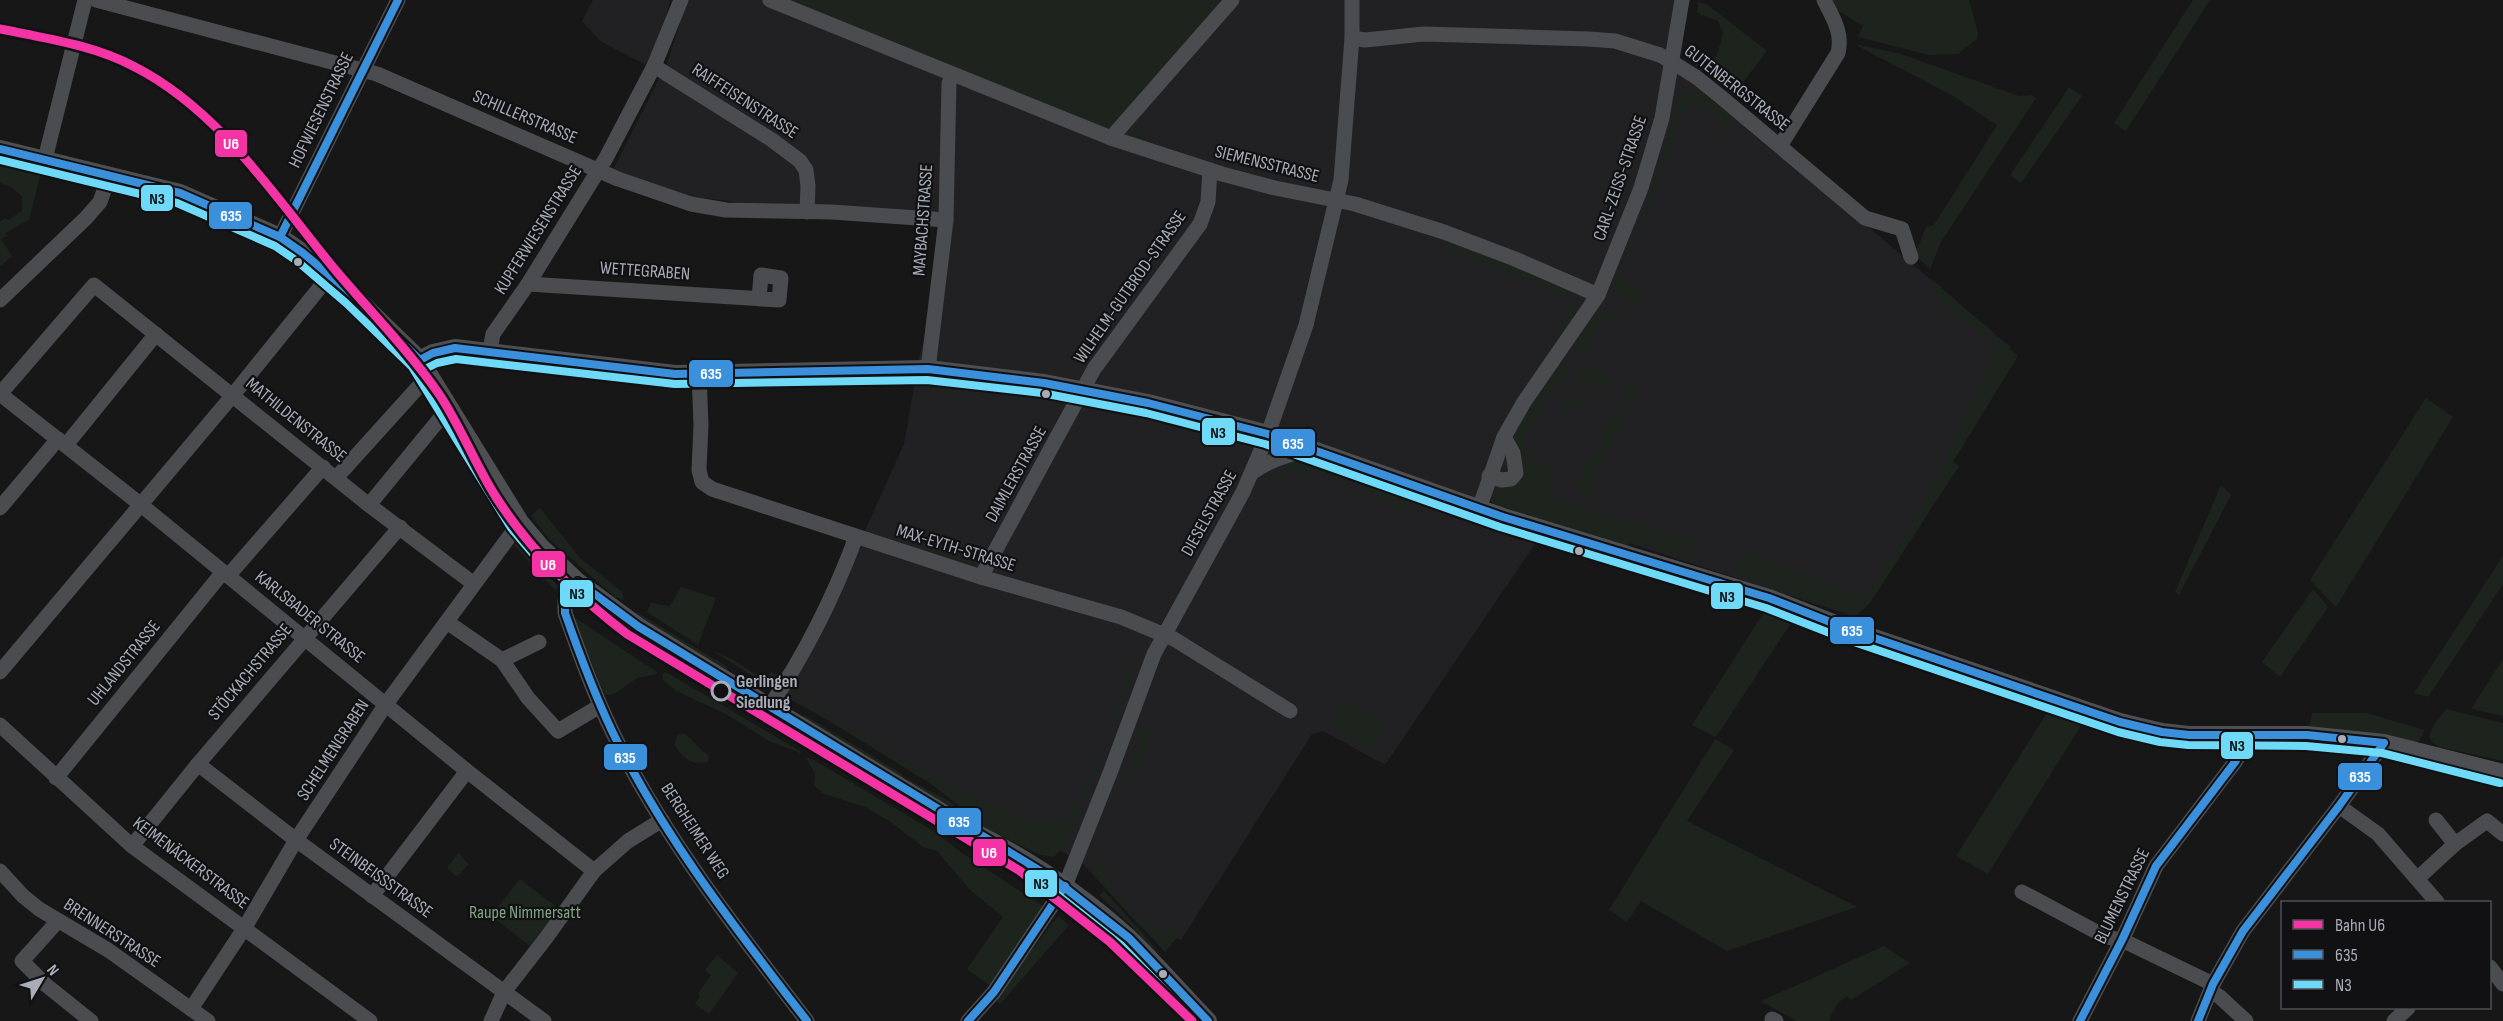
<svg xmlns="http://www.w3.org/2000/svg" width="2503" height="1021" font-family="'Sofia Sans Condensed',sans-serif">
<style>
.built{fill:#212123}
.green{fill:#1d241e}
.lines{fill:none;stroke-linecap:round;stroke-linejoin:round}
.minor{stroke:#4b4c50;stroke-width:15}
.major{stroke:#4d4f52;stroke-width:18}
.bus-1-casing{stroke:#111113;stroke-width:12}
.bus-2-casing{stroke:#111113;stroke-width:12}
.bus-1{stroke:#3a90db;stroke-width:8}
.bus-2{stroke:#6fdaf8;stroke-width:8}
.rail-1-casing{stroke:#111113;stroke-width:14}
.rail-1{stroke:#f433a5;stroke-width:9}
.bus-dot{fill:#a8adb8;stroke:#111113;stroke-width:2}
.stop-dot{fill:#111113;stroke:#a8adb8;stroke-width:3}
.labels{text-anchor:middle;dominant-baseline:central;stroke-width:4.5;stroke-linejoin:round;paint-order:stroke}
.street-label{font-size:18px;fill:#a8adb8;stroke:#111113}
.stop-label{font-size:18px;font-weight:bold;fill:#a8adb8;stroke:#111113;text-anchor:start}
.park-label{font-size:18px;fill:#7fa381;stroke:#111113}
.line-badge{stroke:#111113;stroke-width:2}
.badge-label{font-size:16px;text-anchor:middle;font-weight:bold;fill:#fff}
.pale-badge-label{font-size:16px;text-anchor:middle;font-weight:bold;fill:#111}
</style>
<rect width="100%" height="100%" fill="#171717"/>
<!-- built -->
<g class="built">
<path d="M593 0H670L664 29 646 65 600 41 582 21Z"/>
<path d="M687 0H1690L1672 62 2011 347 1917 527 1856 617 1549 517 1483 494 1479 509 1544 526 1539 538 1385 765 1323 731 1312 734 1181 940 1140 926 1082 863 781 694 825 619 904 444 918 363 935 296 938 230 932 212 762 205 678 195 613 170 668 61Z"/>
</g>
<!-- green -->
<g class="green">
<path d="M787 0H1227L1106 132Z"/>
<path d="M1832 0H1969L1978 33 1977 39 1958 54 1929 55 1858 37 1863 26 1837 10Z"/>
<path d="M2193 0H2210L2126 131 2114 123Z"/>
<path d="M1698 2 1708 5 1767 51 1733 95 1688 59 1687 55 1710 61 1717 56 1723 33 1718 21 1697 13Z"/>
<path d="M1854 44 1901 54 2019 96 2032 95 2036 98 1941 242 1930 269 1915 255 1926 227 1934 225 1997 125 1953 96Z"/>
<path d="M1696 86 1727 112 1732 121 1727 134 1719 130 1721 120 1692 102 1685 106 1664 169 1621 280 1641 292 1639 298 1645 303 1641 307 1612 290 1644 216 1663 158 1676 102Z"/>
<path d="M2069 87 2082 96 2021 183 2010 175Z"/>
<path d="M1131 118 1150 145 1134 139 1124 126Z"/>
<path d="M0 165 41 172 29 220 5 233 7 236 1 239 12 256 0 267V222L5 218 8 220 22 211V196L11 187 0 183Z"/>
<path d="M1445 241C1481 253 1539 271 1569 295L1565 297 1562 294 1442 248Z"/>
<path d="M1931 278 2018 356 1953 462 1959 466 1870 603 1856 616 1737 574 1735 564 1745 552 1865 597 1903 539 1947 459 1950 460 1945 456 1996 348 1940 302Z"/>
<path d="M1570 297 1576 304 1574 315 1540 366 1538 365 1558 334 1571 305 1567 299Z"/>
<path d="M1610 312 1623 317 1620 323 1603 318 1582 357 1575 344 1585 327 1598 314Z"/>
<path d="M1557 356 1571 367 1525 434 1524 446 1532 457 1553 468 1552 491 1561 501 1695 541 1693 559 1632 541 1625 548 1523 523 1491 502 1489 476Z"/>
<path d="M1584 364 1612 377 1614 381 1593 396 1597 388 1576 377Z"/>
<path d="M1623 386 1641 396 1639 401 1635 399 1589 481 1599 486 1593 497 1574 486 1594 451 1598 452 1604 441 1599 438 1611 417 1617 419 1628 399 1619 393Z"/>
<path d="M1569 395 1582 401 1560 416Z"/>
<path d="M2426 398 2453 417 2336 607 2310 580Z"/>
<path d="M1289 462 1314 463 1346 473 1338 485 1313 468 1305 478 1293 471 1288 478 1282 474 1276 484 1270 479Z"/>
<path d="M1360 477 1411 497 1401 514 1395 515 1397 508 1365 488 1321 553 1365 486 1358 481Z"/>
<path d="M2221 485 2231 495 2179 595 2175 592Z"/>
<path d="M540 508 580 558 622 592 624 600 615 597 549 539 531 516Z"/>
<path d="M522 538 564 579 555 590 514 545Z"/>
<path d="M927 540 981 557 989 543 994 545 981 563 975 565 927 551 925 544Z"/>
<path d="M2503 556V584L2428 697 2414 693Z"/>
<path d="M681 587 716 598 698 645 647 612 651 603 670 606Z"/>
<path d="M2313 589 2328 607 2280 677 2262 662Z"/>
<path d="M1767 607 1795 617 1716 737 1692 725Z"/>
<path d="M628 610 638 613 726 666 730 672Z"/>
<path d="M572 616 657 672V674L637 678 614 694 605 695Z"/>
<path d="M713 651C732 657 745 669 763 678L764 681 771 672 777 675V678L772 682 765 684Z"/>
<path d="M2503 659V716L2471 709Z"/>
<path d="M1132 662 1136 664 1116 718 1113 716Z"/>
<path d="M666 672 800 751V753L769 741 726 714 676 691 663 680 662 674Z"/>
<path d="M796 680 801 681 800 692 805 702 943 783 1035 822 1053 819 1067 821 1074 803 1082 806 1069 839 1054 857 1040 855 974 822 801 719 804 715 899 772 905 778 944 798 980 822 931 784 794 699 791 689Z"/>
<path d="M1346 700 1387 727 1372 752 1331 725Z"/>
<path d="M2051 707 2087 716 1988 874 1956 856Z"/>
<path d="M2446 709 2503 723V761L2440 747 2432 742 2429 736 2434 725Z"/>
<path d="M2312 713H2366L2425 730 2417 744 2309 730Z"/>
<path d="M1143 727 1154 731 1128 786 1125 785V781Z"/>
<path d="M683 733C694 740 698 749 709 755L708 762C690 766 684 758 674 745L677 736Z"/>
<path d="M1715 739 1734 750 1687 821 1857 907 1727 951 1641 901 1627 922 1609 910Z"/>
<path d="M1101 748 1104 749 1085 800 1082 798Z"/>
<path d="M806 758 812 759 935 832 962 853 1046 908 992 987 967 969 1003 917 969 889 937 851 923 847 891 822 865 807 824 794 814 785 815 773Z"/>
<path d="M458 853 469 864 457 877 447 868Z"/>
<path d="M1099 854C1103 864 1107 875 1112 885 1125 905 1154 939 1180 929L1182 932 1165 952 1094 874 1092 867Z"/>
<path d="M520 879 559 909 530 946 491 916Z"/>
<path d="M1104 891 1144 935 1158 953 1153 952 1130 924 1099 895Z"/>
<path d="M1058 916 1069 925 1000 1004 993 1000Z"/>
<path d="M1884 946 1910 963 1851 1000 1847 996C1836 1003 1834 1009 1829 1021H1797L1761 1001Z"/>
<path d="M717 955 738 973 709 1014 695 1004 700 996 698 994 711 975 705 970Z"/>
</g>
<g class="lines">
<!-- minor -->
<g class="minor">
<path d="M96 0 377 74 618 179 691 204 726 210 832 212 946 220"/>
<path d="M770 0 1111 138 1222 174 1275 188 1355 204 1444 232 1515 259 1598 295"/>
<path d="M1352 38 1365 40 1424 34 1589 39 1615 41 1660 55 1672 62 1696 77 1721 97 1865 218 1902 229 1911 257"/>
<path d="M654 66 772 140 800 161 806 170 808 186 807 212"/>
<path d="M1111 138 1232 0"/>
<path d="M1780 146 1838 53C1843 33 1833 18 1824 0"/>
<path d="M45 159 85 0"/>
<path d="M280 237 398 0"/>
<path d="M528 284 779 300 781 278 761 275 759 299"/>
<path d="M0 300 86 218 100 202 109 176"/>
<path d="M490 350 493 334 528 284 606 158 654 66 681 0"/>
<path d="M928 369 946 220 949 83 953 74"/>
<path d="M699 374 701 425 699 470 702 482 712 489 981 577 1121 617 1174 639 1290 711"/>
<path d="M0 394 140 504 467 771 594 871"/>
<path d="M0 394 94 285 369 505 474 584"/>
<path d="M66 445 156 334"/>
<path d="M1253 472C1272 459 1289 453 1311 450"/>
<path d="M1489 476 1502 480 1511 479 1516 473 1513 453 1504 437"/>
<path d="M336 478 430 374"/>
<path d="M369 505 442 416 452 409"/>
<path d="M0 508 58 439"/>
<path d="M1479 509 1504 437 1524 402 1598 295 1641 188 1662 118 1682 0"/>
<path d="M228 576 323 467"/>
<path d="M981 577 1094 369 1200 224 1208 202 1210 170"/>
<path d="M578 582 565 601V613C581 658 598 705 620 747 668 842 742 937 807 1021"/>
<path d="M447 622 502 660"/>
<path d="M539 642 502 660 528 698 558 731 600 706"/>
<path d="M0 672 233 395 330 275"/>
<path d="M770 706C805 654 834 596 856 537"/>
<path d="M0 725 132 846 370 1021"/>
<path d="M198 764 296 840 544 1021"/>
<path d="M56 778 223 572"/>
<path d="M2339 806 2378 834 2437 902"/>
<path d="M2436 820 2455 844"/>
<path d="M132 846 198 764 400 527"/>
<path d="M0 871 23 896 39 909 108 950 208 1021"/>
<path d="M2417 879 2455 844 2487 821 2503 834"/>
<path d="M2022 892 2106 937 2122 940 2213 984"/>
<path d="M372 896 467 771"/>
<path d="M58 921 22 961 46 985 91 1021"/>
<path d="M2490 967 2503 984"/>
<path d="M2211 991 2220 997 2246 1021"/>
<path d="M191 1009 245 927 296 840 386 704 520 522"/>
<path d="M1772 1019 1776 1021"/>
<path d="M491 1021 504 992 546 938 594 871 628 841 662 820"/>
<path d="M968 1021 994 992 1065 886 1110 773 1154 654 1243 492 1268 434 1306 325 1341 180 1352 38V0"/>
<path d="M2080 1021 2122 940 2156 866 2235 762 2244 746V736"/>
<path d="M2198 1021 2213 984 2243 931 2339 806 2384 743"/>
<path d="M2394 1021 2408 1008"/>
</g>
<!-- major -->
<g class="major">
<path d="M0 149 180 193 280 237 303 253 353 295 420 360 520 522 541 547 578 582 639 627 974 832C1031 861 1082 895 1129 938 1156 964 1182 994 1208 1021"/>
<path d="M420 360 433 353 455 348 675 374 928 369 1044 383 1148 403 1268 434 1503 517 1769 598 1848 629 2120 722 2162 732 2189 735H2307L2384 743 2503 773"/>
</g>
<!-- bus-1 casing -->
<g class="bus-1-casing">
<g id="bus-1">
<path d="M0 149 180 193 280 237 303 253 353 295 420 360"/>
<path d="M280 237 398 0"/>
<path d="M420 360 433 353 455 348 675 374 928 369 1044 383 1148 403 1268 434 1503 517 1769 598 1848 629 2120 722 2162 732 2189 735H2307L2384 743 2339 806 2243 931 2213 984 2198 1021"/>
<path d="M807 1021C736 929 663 836 612 731 594 693 579 653 565 613V601L578 582 639 627 1055 880 1129 938 1208 1021"/>
<path d="M968 1021 994 992 1065 886"/>
<path d="M2080 1021 2122 940 2156 866 2235 762 2244 746V736"/>
</g>
</g>
<!-- bus-2 casing -->
<g class="bus-2-casing">
<g id="bus-2">
<path d="M0 160 177 203 275 246 297 261 346 303 412 367 511 528 533 554 572 590 634 636 1049 888 1122 946 1194 1021"/>
<path d="M425 369 437 363 456 359 675 384 927 380 1042 393 1146 413 1265 444 1500 527 1766 608 1845 639 2118 732 2160 742 2188 745 2306 746 2382 753 2500 783"/>
</g>
</g>
<!-- bus-1 -->
<use href="#bus-1" class="bus-1"/>
<!-- bus-2 -->
<use href="#bus-2" class="bus-2"/>
<!-- rail-1 casing -->
<g class="rail-1-casing">
<path id="rail-1" d="M0 29C45 38 94 45 135 67 221 111 277 200 337 272 371 312 409 351 439 394 461 427 475 464 496 497 531 552 576 595 627 634L1020 871 1110 942 1192 1021"/>
</g>
<!-- rail-1 -->
<use href="#rail-1" class="rail-1"/>
</g>
<!-- markers -->
<g class="bus-dot">
<circle cx="298" cy="262" r="5"/>
<circle cx="1046" cy="394" r="5"/>
<circle cx="1579" cy="551" r="5"/>
<circle cx="2342" cy="739" r="5"/>
<circle cx="1163" cy="974" r="5"/>
</g>
<circle class="stop-dot" cx="721" cy="691" r="9"/>
<g class="labels">
<!-- street labels -->
<g class="street-label">
<text transform="translate(1737 88) rotate(38)">GUTENBERGSTRASSE</text>
<text transform="translate(745 101) rotate(33)">RAIFFEISENSTRASSE</text>
<text transform="translate(321 110) rotate(-64)">HOFWIESENSTRASSE</text>
<text transform="translate(525 117) rotate(23)">SCHILLERSTRASSE</text>
<text transform="translate(1267 164) rotate(14)">SIEMENSSTRASSE</text>
<text transform="translate(1620 178) rotate(-71)">CARL-ZEISS-STRASSE</text>
<text transform="translate(923 220) rotate(-86)">MAYBACHSTRASSE</text>
<text transform="translate(538 230) rotate(-58)">KUPFERWIESENSTRASSE</text>
<text transform="translate(645 271) rotate(4)">WETTEGRABEN</text>
<text transform="translate(1130 287) rotate(-55)">WILHELM-GUTBROD-STRASSE</text>
<text transform="translate(296 420) rotate(39)">MATHILDENSTRASSE</text>
<text transform="translate(1016 474) rotate(-61)">DAIMLERSTRASSE</text>
<text transform="translate(1209 513) rotate(-61)">DIESELSTRASSE</text>
<text transform="translate(956 548) rotate(17)">MAX-EYTH-STRASSE</text>
<text transform="translate(310 617) rotate(39)">KARLSBADER STRASSE</text>
<text transform="translate(124 663) rotate(-51)">UHLANDSTRASSE</text>
<text transform="translate(250 672) rotate(-50)">STÖCKACHSTRASSE</text>
<text transform="translate(333 750) rotate(-57)">SCHELMENGRABEN</text>
<text transform="translate(695 831) rotate(57)">BERGHEIMER WEG</text>
<text transform="translate(191 863) rotate(37)">KEIMENÄCKERSTRASSE</text>
<text transform="translate(381 878) rotate(36)">STEINBEISSSTRASSE</text>
<text transform="translate(2122 896) rotate(-64)">BLUMENSTRASSE</text>
<text transform="translate(112 933) rotate(33)">BRENNERSTRASSE</text>
</g>
<!-- stop labels -->
<g class="stop-label">
<text x="736" y="681">Gerlingen<tspan x="736" dy="21">Siedlung</tspan></text>
</g>
<!-- park labels -->
<g class="park-label">
<text x="525" y="912">Raupe Nimmersatt</text>
</g>
</g>
<g class="line-badge">
<rect x="214" y="129" width="34" height="29" rx="6" fill="#f433a5"/>
<rect x="140" y="184" width="34" height="28" rx="6" fill="#6fdaf8"/>
<rect x="208" y="201" width="45" height="29" rx="6" fill="#3a90db"/>
<rect x="688" y="359" width="46" height="29" rx="6" fill="#3a90db"/>
<rect x="1201" y="417" width="35" height="29" rx="6" fill="#6fdaf8"/>
<rect x="1270" y="428" width="46" height="29" rx="6" fill="#3a90db"/>
<rect x="531" y="550" width="35" height="28" rx="6" fill="#f433a5"/>
<rect x="559" y="579" width="35" height="29" rx="6" fill="#6fdaf8"/>
<rect x="1710" y="582" width="34" height="28" rx="6" fill="#6fdaf8"/>
<rect x="1829" y="616" width="46" height="29" rx="6" fill="#3a90db"/>
<rect x="2220" y="731" width="34" height="29" rx="6" fill="#6fdaf8"/>
<rect x="603" y="743" width="45" height="28" rx="6" fill="#3a90db"/>
<rect x="2337" y="762" width="46" height="29" rx="6" fill="#3a90db"/>
<rect x="936" y="807" width="46" height="29" rx="6" fill="#3a90db"/>
<rect x="972" y="838" width="35" height="29" rx="6" fill="#f433a5"/>
<rect x="1024" y="869" width="34" height="29" rx="6" fill="#6fdaf8"/>
</g>
<g class="badge-label">
<text x="231" y="149">U6</text>
<text x="231" y="221">635</text>
<text x="711" y="379">635</text>
<text x="1293" y="449">635</text>
<text x="548" y="570">U6</text>
<text x="1852" y="636">635</text>
<text x="625" y="763">635</text>
<text x="2360" y="782">635</text>
<text x="959" y="827">635</text>
<text x="989" y="858">U6</text>
</g>
<g class="pale-badge-label">
<text x="157" y="204">N3</text>
<text x="1218" y="438">N3</text>
<text x="577" y="599">N3</text>
<text x="1727" y="602">N3</text>
<text x="2237" y="751">N3</text>
<text x="1041" y="889">N3</text>
</g>
<!-- legend -->
<rect x="2281" y="901" width="210" height="108" fill="#111113" stroke="#4d4f55" stroke-width="1.5"/>
<rect x="2293" y="920" width="30" height="9" fill="#f433a5" stroke="#4d4f55" stroke-width="1.5"/>
<text x="2335" y="931" font-size="18" fill="#a8adb8">Bahn U6</text>
<rect x="2293" y="950" width="30" height="9" fill="#3a90db" stroke="#4d4f55" stroke-width="1.5"/>
<text x="2335" y="961" font-size="18" fill="#a8adb8">635</text>
<rect x="2293" y="980" width="30" height="9" fill="#6fdaf8" stroke="#4d4f55" stroke-width="1.5"/>
<text x="2335" y="991" font-size="18" fill="#a8adb8">N3</text>
<!-- north arrow -->
<g transform="translate(42 979) rotate(51)" stroke="#111113" stroke-width="4.5" paint-order="stroke">
<path d="M0-4.5L10 22L0 15L-10 22Z" fill="#a8adb8"/>
<text y="-9" font-size="16" font-weight="bold" text-anchor="middle" fill="#a8adb8">N</text>
</g>
</svg>
